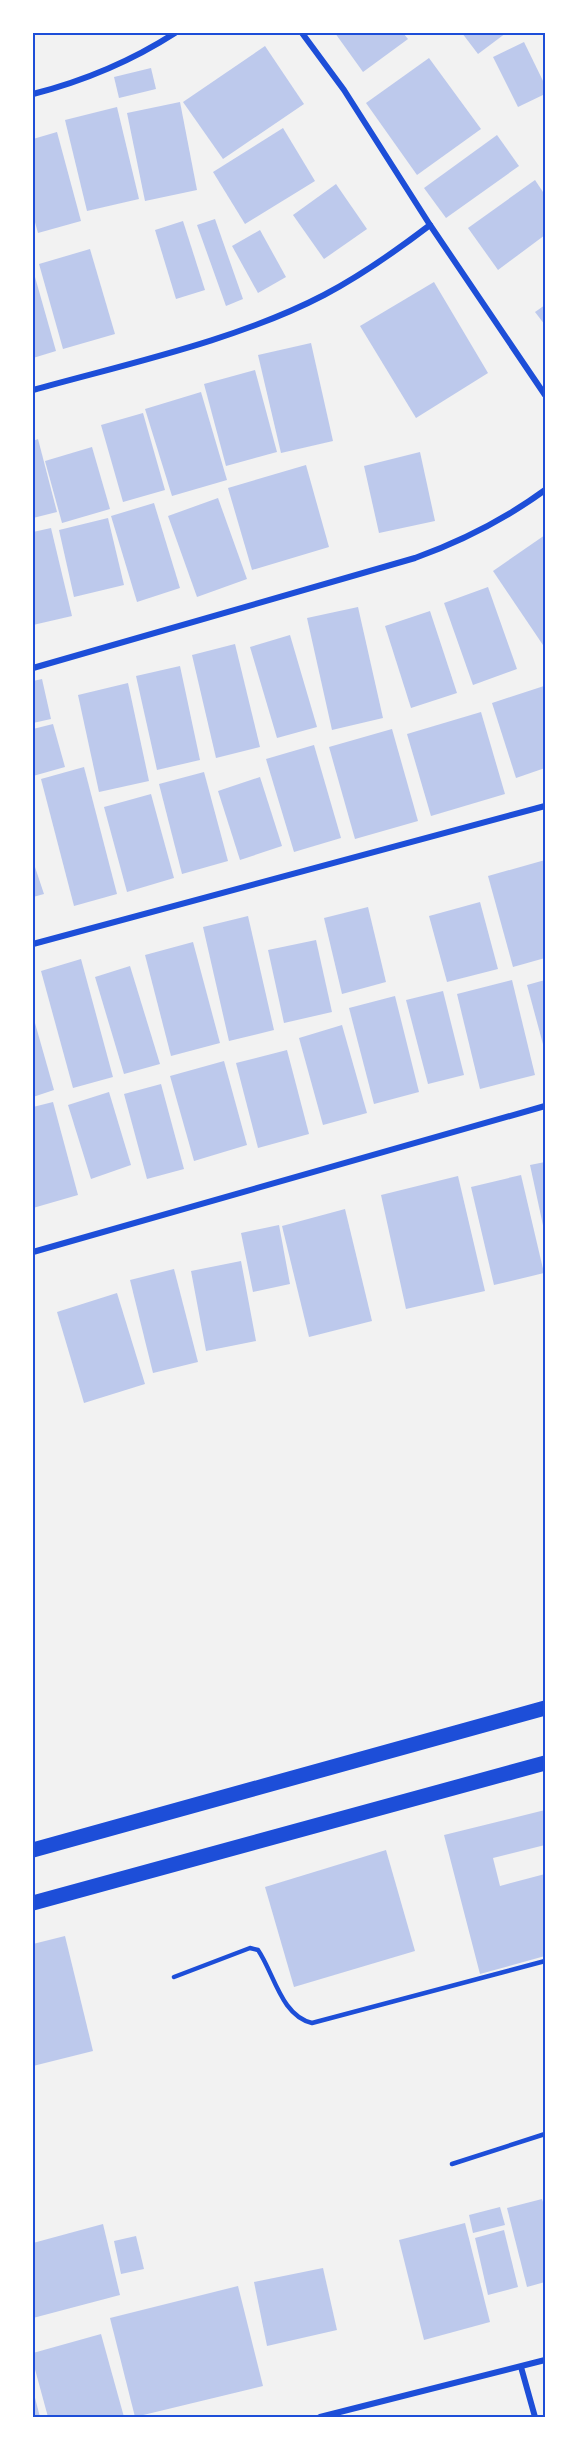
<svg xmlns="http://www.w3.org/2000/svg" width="578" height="2450" font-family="'DM Sans',sans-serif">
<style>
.building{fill:#bdc9ec}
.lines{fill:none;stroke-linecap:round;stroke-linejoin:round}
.service{stroke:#1d4ed8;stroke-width:4.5}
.minor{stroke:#1d4ed8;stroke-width:6}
.primary{stroke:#1d4ed8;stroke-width:15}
.neatline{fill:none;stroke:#1d4ed8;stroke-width:2}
</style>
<rect width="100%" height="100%" fill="#f2f2f2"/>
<!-- building -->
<g class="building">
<path d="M335 33H403L408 39 363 72Z"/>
<path d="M462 33H506L478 54Z"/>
<path d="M524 42 545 85V94L518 107 493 57Z"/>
<path d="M265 46 304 104 223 159 183 102Z"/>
<path d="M429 58 481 129 417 175 366 103Z"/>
<path d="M151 68 156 89 119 98 114 77Z"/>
<path d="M180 102 197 190 145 201 127 113Z"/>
<path d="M117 107 139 199 87 211 65 120Z"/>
<path d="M283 128 315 181 245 224 213 172Z"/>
<path d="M57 132 81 221 38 233 33 215V139Z"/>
<path d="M497 135 519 166 446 218 424 188Z"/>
<path d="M535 180 545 195V235L498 270 468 228Z"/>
<path d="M336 184 367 229 324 259 293 215Z"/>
<path d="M215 219 243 299 226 306 197 225Z"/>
<path d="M183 221 205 290 176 299 155 230Z"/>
<path d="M260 230 286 277 258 293 232 246Z"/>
<path d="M90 249 115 334 63 349 39 264Z"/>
<path d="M35 277 56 351 33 358V278Z"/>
<path d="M434 282 488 373 416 418 360 326Z"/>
<path d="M545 305V325L535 312Z"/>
<path d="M311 343 333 441 281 453 258 355Z"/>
<path d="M255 370 277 452 226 466 204 384Z"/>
<path d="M201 392 227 480 172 496 145 409Z"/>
<path d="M143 413 165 490 123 502 101 425Z"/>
<path d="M38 439 57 512 33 518V441Z"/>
<path d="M92 447 110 509 62 523 45 461Z"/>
<path d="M420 452 435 521 379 533 364 466Z"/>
<path d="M306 465 329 547 252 570 228 488Z"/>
<path d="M218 498 247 579 197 597 168 516Z"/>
<path d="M154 503 180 588 137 602 111 516Z"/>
<path d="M108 518 124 585 74 597 59 530Z"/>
<path d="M51 528 72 616 33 625V532Z"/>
<path d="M545 535V648L493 571Z"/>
<path d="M488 587 517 669 473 685 444 603Z"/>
<path d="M358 607 383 718 332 730 307 618Z"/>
<path d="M430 611 457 693 411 708 385 626Z"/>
<path d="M290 635 317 727 277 738 250 647Z"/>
<path d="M235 644 260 747 216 758 192 655Z"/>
<path d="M180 666 200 760 157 770 136 676Z"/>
<path d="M42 679 51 719 33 723V681Z"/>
<path d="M128 683 149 781 99 792 78 695Z"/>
<path d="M544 686 545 768 516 778 492 703Z"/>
<path d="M481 712 505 794 431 816 407 734Z"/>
<path d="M53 724 65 767 33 776V729Z"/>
<path d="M392 729 418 821 355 839 329 747Z"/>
<path d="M314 745 341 838 294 852 266 759Z"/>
<path d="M84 767 117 894 74 906 41 779Z"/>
<path d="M204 772 228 861 182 874 159 784Z"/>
<path d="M260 777 282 846 240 860 218 791Z"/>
<path d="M151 794 174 878 127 892 104 807Z"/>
<path d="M545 860V958L513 967 488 876Z"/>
<path d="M33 861 44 894 33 897Z"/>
<path d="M480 902 498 969 447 982 429 916Z"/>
<path d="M368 907 386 982 342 994 324 918Z"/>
<path d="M248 916 274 1030 229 1041 203 927Z"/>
<path d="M316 940 332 1012 284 1023 268 950Z"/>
<path d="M193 942 220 1043 171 1056 145 955Z"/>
<path d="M81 959 113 1077 73 1088 41 971Z"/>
<path d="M130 966 160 1064 124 1074 95 977Z"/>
<path d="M512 980 535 1075 480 1089 457 994Z"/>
<path d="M545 980V1048H544L527 985Z"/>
<path d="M443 991 464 1075 428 1084 406 1000Z"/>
<path d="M395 996 419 1092 374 1104 349 1008Z"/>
<path d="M33 1016 54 1090 33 1097Z"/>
<path d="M342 1025 367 1113 323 1125 299 1038Z"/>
<path d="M287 1050 309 1134 258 1148 236 1063Z"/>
<path d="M224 1061 247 1145 194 1161 170 1076Z"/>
<path d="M161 1084 184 1169 147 1179 124 1094Z"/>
<path d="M109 1092 131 1165 91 1179 68 1105Z"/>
<path d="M53 1102 78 1195 33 1208V1107Z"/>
<path d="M545 1162V1230H544L530 1165Z"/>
<path d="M521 1175 544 1273 494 1285 471 1187Z"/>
<path d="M458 1176 485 1291 406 1309 381 1195Z"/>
<path d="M345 1209 372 1321 309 1337 282 1226Z"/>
<path d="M279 1225 290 1284 253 1292 241 1233Z"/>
<path d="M241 1261 256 1341 206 1351 191 1271Z"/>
<path d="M174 1269 198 1362 153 1373 130 1280Z"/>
<path d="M117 1293 145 1384 84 1403 57 1312Z"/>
<path d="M545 1810V1845L493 1858 500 1886 545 1874V1956L480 1974 444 1835Z"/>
<path d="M386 1850 415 1951 294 1987 265 1887Z"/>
<path d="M65 1936 93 2051 33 2066V1944Z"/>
<path d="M542 2199 545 2208V2282L527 2287 507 2208Z"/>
<path d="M500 2207 505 2225 473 2233 469 2215Z"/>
<path d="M465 2223 490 2322 424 2340 399 2240Z"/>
<path d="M103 2224 120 2295 33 2318V2243Z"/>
<path d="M504 2230 518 2287 488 2295 475 2238Z"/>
<path d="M136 2236 144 2269 121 2274 114 2241Z"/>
<path d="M323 2268 337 2330 267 2346 254 2282Z"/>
<path d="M238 2286 263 2386 135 2417 110 2318Z"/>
<path d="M101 2334 124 2417H48L33 2362V2353Z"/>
<path d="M34 2394 40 2417H33Z"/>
</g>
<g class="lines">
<!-- service -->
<g class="service">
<path d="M174 1977 250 1948 258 1950C274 1973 281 2016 312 2023L545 1961"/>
<path d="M452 2164 545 2134"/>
</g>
<!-- minor -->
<g class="minor">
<path d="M302 33 344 90 430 225 545 395"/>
<path d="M33 94C84 81 130 62 175 33"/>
<path d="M33 390C126 364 238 340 324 295 362 275 396 251 430 225"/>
<path d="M33 668 415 558C462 541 504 520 545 490"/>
<path d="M33 944 545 806"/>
<path d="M33 1252 545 1106"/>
<path d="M521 2367 535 2417"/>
<path d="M320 2417 545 2360"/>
</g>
<!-- primary -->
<g class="primary">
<path d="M33 1850 545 1708"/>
<path d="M33 1903 545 1763"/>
</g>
</g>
<!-- border -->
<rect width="578" height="2450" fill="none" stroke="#ffffff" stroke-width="69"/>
<rect x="34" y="34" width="510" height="2382" class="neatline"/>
</svg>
